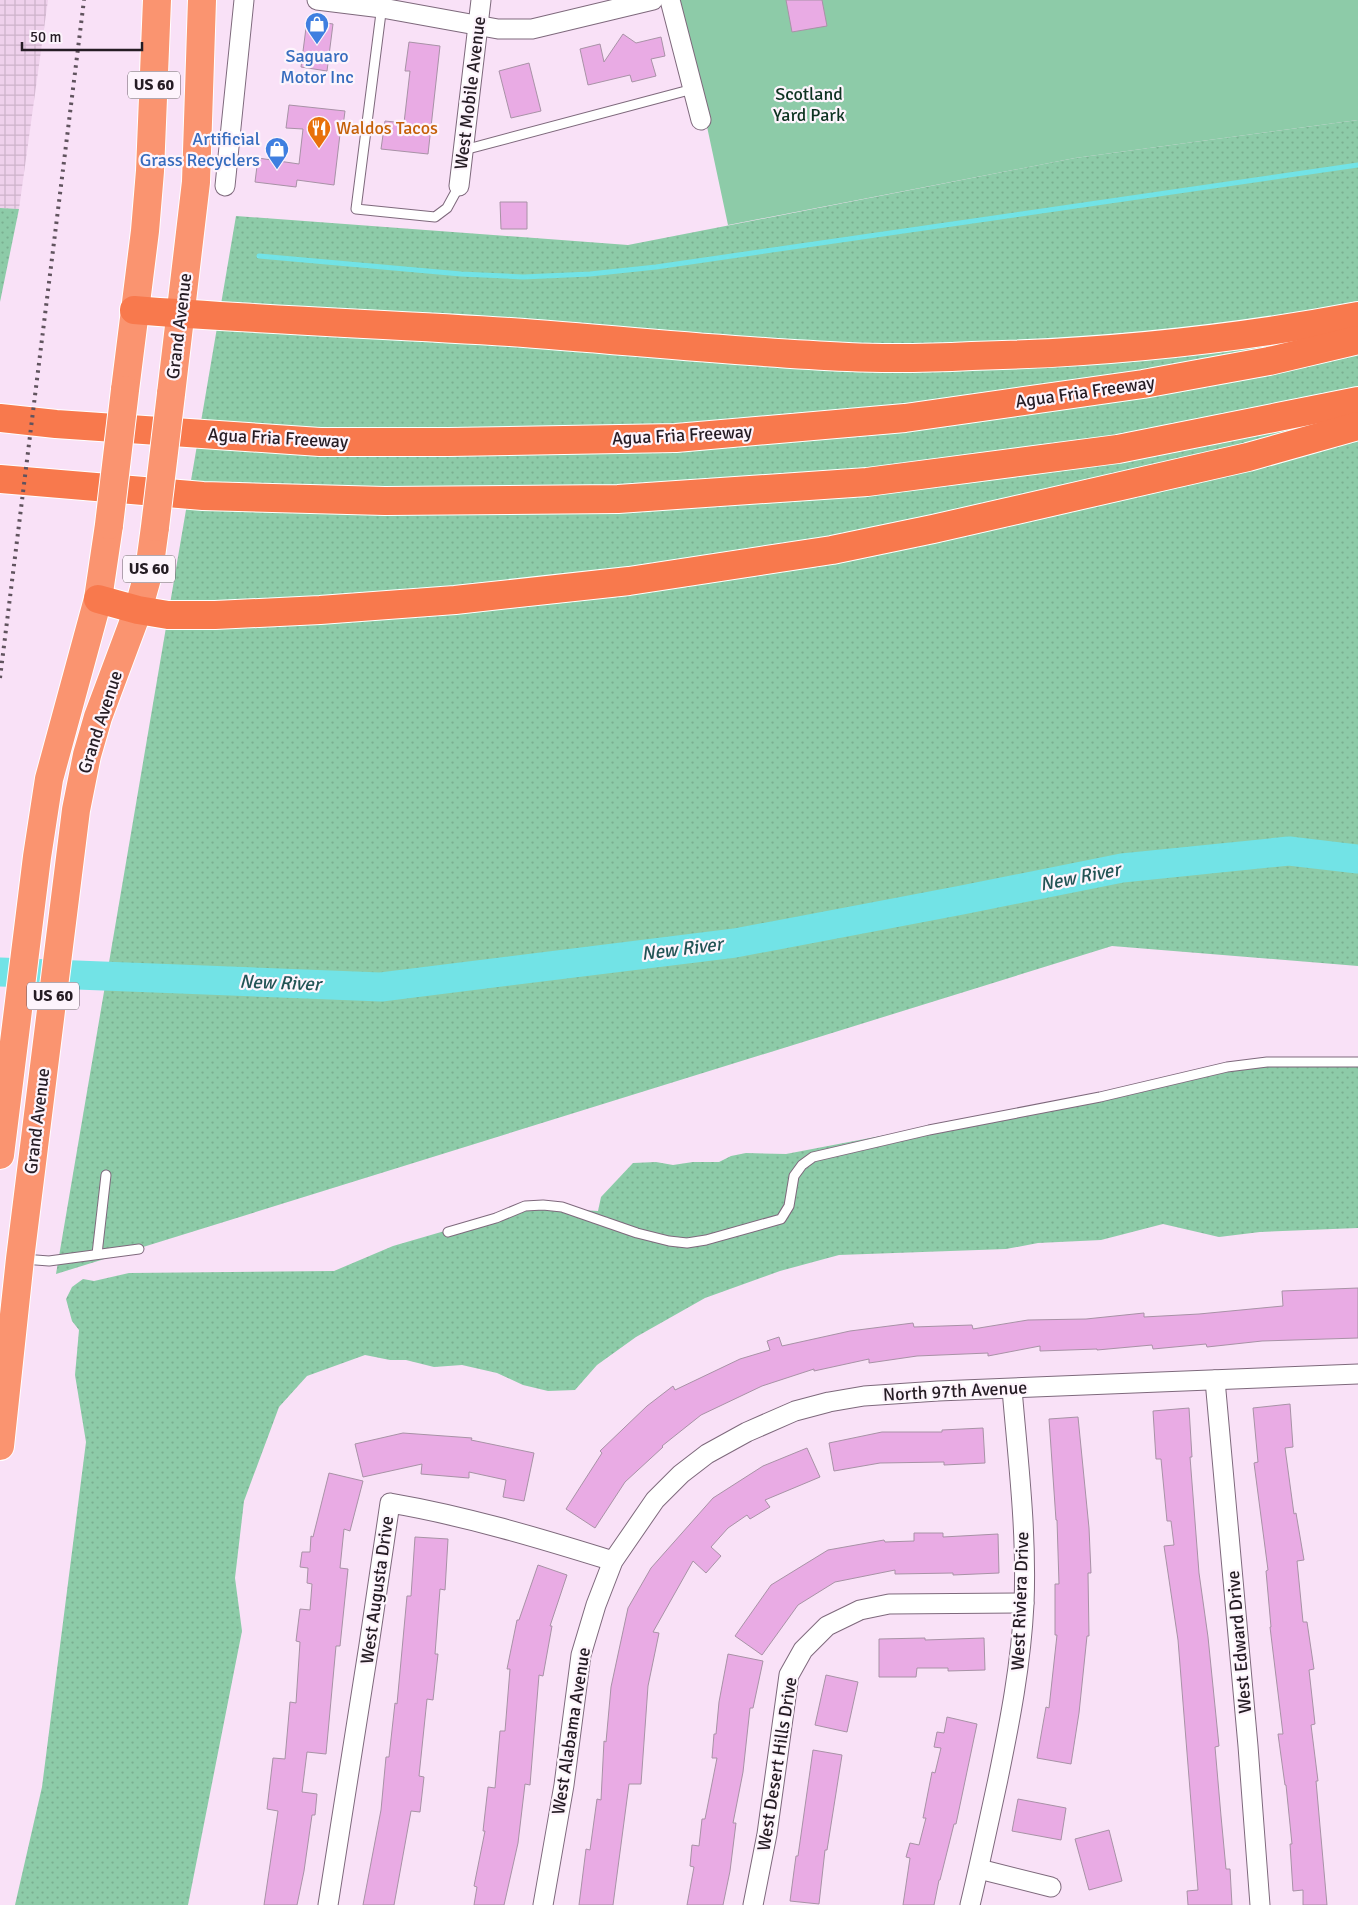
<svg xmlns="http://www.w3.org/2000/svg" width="1358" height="1905" font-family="Signika,sans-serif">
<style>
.industrial{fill:url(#industrial-grid)}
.grass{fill:url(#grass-dots)}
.park{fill:#8dcba8}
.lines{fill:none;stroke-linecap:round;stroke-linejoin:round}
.stream{stroke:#72e3e6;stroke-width:5}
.river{stroke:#72e3e6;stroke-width:29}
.building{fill:#e9abe4;stroke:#a892a6}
.service-casing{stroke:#7e697c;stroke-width:11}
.minor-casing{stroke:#7e697c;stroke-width:21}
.trunk-casing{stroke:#fff;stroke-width:30}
.motorway-casing{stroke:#fff;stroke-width:30}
.service{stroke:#fff;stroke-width:9}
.minor{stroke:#fff;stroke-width:19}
.trunk{stroke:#fa9470;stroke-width:28}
.motorway{stroke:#f8794d;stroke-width:28}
.rail{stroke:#60535e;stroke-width:4;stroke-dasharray:2.5 5;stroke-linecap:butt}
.trunk-bridge-casing{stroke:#fff;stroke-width:30;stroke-linecap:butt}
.trunk-bridge{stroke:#fa9470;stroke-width:28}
.labels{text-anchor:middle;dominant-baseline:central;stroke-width:4.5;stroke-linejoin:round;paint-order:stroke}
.shield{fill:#fdf4fc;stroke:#665d65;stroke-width:1}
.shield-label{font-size:16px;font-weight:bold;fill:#251c24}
.shop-label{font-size:18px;fill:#366cbe;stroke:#fdf4fc}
.street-label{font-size:18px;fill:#251c24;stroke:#fdf4fc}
.park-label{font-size:18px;fill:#0e3321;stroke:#fdf4fc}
.food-label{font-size:18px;fill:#c56008;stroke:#fdf4fc;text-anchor:start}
.water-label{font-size:19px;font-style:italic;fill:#225455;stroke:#fdf4fc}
</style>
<defs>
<pattern id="industrial-grid" width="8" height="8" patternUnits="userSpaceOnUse" patternTransform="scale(1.25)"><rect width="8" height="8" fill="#efd1ec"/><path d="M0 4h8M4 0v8" fill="none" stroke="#cdb3ca"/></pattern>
<pattern id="grass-dots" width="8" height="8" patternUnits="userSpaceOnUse" patternTransform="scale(1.25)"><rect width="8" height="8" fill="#8dcba8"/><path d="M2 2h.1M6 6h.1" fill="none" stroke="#7aae90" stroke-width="1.8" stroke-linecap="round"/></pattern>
</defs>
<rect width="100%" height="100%" fill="#f9e1f7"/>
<!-- industrial -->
<path class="industrial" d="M0 0H48L19 209 0 208Z"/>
<!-- grass -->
<g class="grass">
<path d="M1358 120V966L1112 946 56 1274 236 216 628 245 1075 158Z"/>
<path d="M0 208 19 209 0 302Z"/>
<path d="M1278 1063 1358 1064V1228L1260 1232 1219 1237 1163 1224 1101 1240 1038 1243 1006 1249 839 1255 780 1271 705 1298 636 1337 597 1365 575 1390 548 1391 523 1385 497 1373 462 1365 434 1367 406 1360H390L365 1355 307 1376 279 1407 244 1501 235 1578 242 1631 188 1905H15L42 1787 86 1442 75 1375 79 1330 72 1321 66 1299 72 1287 83 1279 94 1281 129 1273 334 1271 393 1246 520 1209H565L598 1211 601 1197 633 1163 656 1162 673 1165 693 1162H719L731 1156 746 1153 786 1154 1215 1072Z"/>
</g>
<!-- park -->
<path class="park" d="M680 0H1358V120L1075 158 728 225Z"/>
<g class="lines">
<!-- stream -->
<path class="stream" d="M259 256 461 274 523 277 590 274 656 267 1358 165"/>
<!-- river -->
<path class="river" d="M0 972 381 987 735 943 962 900 1122 868 1289 851 1358 859"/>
</g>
<!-- building -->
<g class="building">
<path d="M786 0H822L827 26 792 32Z"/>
<path d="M307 20 333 24 327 71 301 67Z"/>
<path d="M623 34 636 43 661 37 665 56 651 59 656 76 632 82 630 75 588 85 580 49 600 44 604 62Z"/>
<path d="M409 42 440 46 428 154 381 149 385 121 404 123 410 71H405Z"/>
<path d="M529 63 541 111 511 118 499 71Z"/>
<path d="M289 105 345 111 342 134H340L334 185 297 180 296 187 255 182 258 158 299 164 303 129 286 128Z"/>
<path d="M500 202H527V229H501Z"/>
<path d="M1358 1288V1338L1262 1341 1207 1347 1206 1344 1153 1349 1152 1345 1097 1350V1349L1040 1351V1346L988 1356V1353L917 1356 869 1363V1359L814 1371V1369L762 1386 701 1415 662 1446 663 1447 625 1482 595 1528 566 1509 602 1453 600 1451 647 1406 673 1386 675 1390 740 1359 770 1350 767 1341 779 1337 782 1346 850 1331 913 1323 914 1327 972 1325 973 1329 1028 1320 1086 1319 1144 1313V1317L1199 1314 1283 1306 1282 1291Z"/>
<path d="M1290 1404 1293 1447 1285 1448 1294 1514 1296 1513 1304 1560 1297 1561 1303 1622H1307L1314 1669 1309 1670 1315 1724 1311 1725 1318 1781H1316L1327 1905H1303V1890L1293 1891 1290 1844H1292L1286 1785H1285L1278 1734H1283L1270 1627H1271L1266 1571 1268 1570 1254 1463 1258 1462 1253 1408Z"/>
<path d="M1189 1408 1192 1457H1190L1199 1573 1208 1637 1219 1746 1215 1747 1221 1816 1226 1869H1230L1232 1905H1188L1187 1891 1198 1890 1178 1640 1164 1546 1174 1545 1171 1521H1167L1161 1459H1156L1153 1411Z"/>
<path d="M1078 1417 1089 1528 1091 1573H1088L1089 1636H1087L1079 1713 1071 1764 1037 1758 1046 1707 1049 1708 1057 1635H1055V1584H1059L1057 1520H1056L1049 1419Z"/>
<path d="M983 1428 985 1463 944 1465V1462L880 1463 834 1471 829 1443 882 1432H942V1430Z"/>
<path d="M403 1433 472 1438 471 1440 534 1453 524 1501 503 1497 506 1480 469 1472V1478L421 1474 422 1464 363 1477 355 1444Z"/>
<path d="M807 1448 820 1477 765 1500 770 1507 750 1519 747 1515 728 1528 711 1547 721 1556 706 1573 693 1561 653 1632 659 1633 648 1686 641 1784H629L613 1905H579L586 1849 590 1850 597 1799 601 1800 604 1741 606 1742 611 1687 628 1608 651 1568 713 1498 763 1466Z"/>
<path d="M329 1473 363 1481 350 1531 344 1529 340 1568 348 1569 340 1646H336L326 1754 307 1752 302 1792 317 1794 315 1815H312L304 1871 297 1905H264L278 1811 267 1809 273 1758 285 1759 290 1702 296 1703 300 1642 296 1641 300 1609 310 1610 312 1584 307 1583 308 1568 300 1567 302 1552H310L311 1536 313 1537Z"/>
<path d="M914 1533H943V1537L998 1534 999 1573 953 1575V1573L895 1574V1570L835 1582 798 1605 762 1655 735 1636 771 1585 828 1550 884 1540 885 1542 914 1541Z"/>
<path d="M415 1537 448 1539 445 1590 440 1589 435 1654H438L433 1700 427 1699 419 1776 424 1777 420 1812 411 1811 394 1905H363L381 1810 386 1757H389L395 1703 397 1704 407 1596H411Z"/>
<path d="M538 1565 567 1575 550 1626H552L543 1676 539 1675 530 1785 525 1784 518 1843 504 1905H474L477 1887 474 1886 485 1831H483L488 1787 495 1788 500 1731H505L510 1669H507L517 1620H519Z"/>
<path d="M925 1638V1640L984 1638 985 1670 948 1671V1668H917L916 1677H879V1639Z"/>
<path d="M728 1654 763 1661 753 1708H750L743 1772 733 1823H736L730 1871 723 1905H687L694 1867 690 1866 692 1845 699 1846 702 1819H705L717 1758H712L714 1734H716L719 1702Z"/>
<path d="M826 1675 858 1682 847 1732 815 1725Z"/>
<path d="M947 1717 977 1724 956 1824H954L940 1880H939L934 1905H903L910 1858 906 1857 910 1843 919 1845 926 1818H923L932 1772 935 1773 941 1748 934 1747 937 1732 944 1733Z"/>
<path d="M813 1750 842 1755 827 1850H825L819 1904 790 1901 796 1856H798Z"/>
<path d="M1018 1799 1066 1808 1061 1840 1012 1831Z"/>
<path d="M1109 1830 1122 1881 1089 1890 1075 1839Z"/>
</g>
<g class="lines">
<!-- service casing -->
<g class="service-casing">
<g id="service">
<path d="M382 5 356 209 435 217 447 208 459 186"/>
<path d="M464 150 693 89"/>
<path d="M448 1232 496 1218 525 1206 543 1205 562 1207 637 1233 669 1241 687 1243 706 1240 781 1219 789 1206 794 1176 802 1165 813 1157 929 1130 1100 1097 1227 1067 1267 1062H1358"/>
<path d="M97 1254 106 1175"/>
<path d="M23 1259 49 1261 139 1249"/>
</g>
</g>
<!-- minor casing -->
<g class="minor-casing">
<g id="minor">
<path d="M317 0 382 8 498 29H532L653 0"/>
<path d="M670 0 701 120"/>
<path d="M225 186 244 0"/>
<path d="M459 186 481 0"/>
<path d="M1215 1380 1248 1746 1260 1905"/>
<path d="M979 1869 1051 1887"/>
<path d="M328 1905 369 1645 390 1503C466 1516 539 1538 613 1561"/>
<path d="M543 1905 564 1785 581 1655 596 1605 613 1561 655 1500 681 1474 707 1454 747 1432 795 1411 829 1402 864 1396 938 1391 1358 1374"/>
<path d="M753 1905 767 1834 789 1675 803 1650 827 1626 860 1610 889 1604 1024 1603"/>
<path d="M970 1905C980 1863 989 1821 998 1779 1010 1721 1021 1664 1024 1604 1027 1532 1018 1460 1012 1389"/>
</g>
</g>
<!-- trunk casing -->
<g class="trunk-casing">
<g id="trunk">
<path d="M125 390 145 231 150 171 157 0"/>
<path d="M171 394 196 182 202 0"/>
<path d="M0 1155 37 857 49 779 98 599 109 525"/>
<path d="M0 1446 20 1259 76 810 87 755 98 717 138 610 149 571 155 527"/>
</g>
</g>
<!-- motorway casing -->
<g class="motorway-casing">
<g id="motorway">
<path d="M134 310C259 320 385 324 510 332 623 340 735 352 848 357 890 359 931 358 972 356 1101 353 1231 340 1358 316"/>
<path d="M0 418 56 424 320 442H449L676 438 905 418 1143 384 1269 361 1358 340"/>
<path d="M0 479 203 496 385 501 618 499 867 482 1118 449 1358 401"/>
<path d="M98 599 138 610 168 615H215L320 610 455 600 629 581 832 550 933 529 1248 457 1358 426"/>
</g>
</g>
<!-- service -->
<use href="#service" class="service"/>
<!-- minor -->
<use href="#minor" class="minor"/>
<!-- trunk -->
<use href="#trunk" class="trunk"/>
<!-- motorway -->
<use href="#motorway" class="motorway"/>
<!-- rail -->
<path class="rail" d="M0 678 84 0"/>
<!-- trunk-bridge casing -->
<g class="trunk-bridge-casing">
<g id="trunk-bridge">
<path d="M109 525 125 390"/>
<path d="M155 527 171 394"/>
</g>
</g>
<!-- trunk-bridge -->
<use href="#trunk-bridge" class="trunk-bridge"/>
</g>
<!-- icons -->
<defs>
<g id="shop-pin" transform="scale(1.25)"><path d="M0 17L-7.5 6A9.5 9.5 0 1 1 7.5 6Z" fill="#3f7fe0" stroke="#fdf4fc"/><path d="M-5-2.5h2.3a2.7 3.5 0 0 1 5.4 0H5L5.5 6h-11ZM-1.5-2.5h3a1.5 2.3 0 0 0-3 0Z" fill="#fff"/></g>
<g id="restaurant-pin" transform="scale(1.25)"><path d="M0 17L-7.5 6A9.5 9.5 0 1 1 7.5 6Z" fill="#e8710a" stroke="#fdf4fc"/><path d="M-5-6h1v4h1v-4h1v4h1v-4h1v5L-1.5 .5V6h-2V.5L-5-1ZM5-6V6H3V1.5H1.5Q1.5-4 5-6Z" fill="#fff"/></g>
</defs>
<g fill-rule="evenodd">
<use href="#shop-pin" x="317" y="24"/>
<use href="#restaurant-pin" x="319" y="128"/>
<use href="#shop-pin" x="277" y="149"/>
</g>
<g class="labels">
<!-- shield labels -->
<g class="shield">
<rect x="128" y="71.5" width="52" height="27" rx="4"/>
<rect x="123" y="555.5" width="52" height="27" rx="4"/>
<rect x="27" y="982.5" width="52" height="27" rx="4"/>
</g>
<g class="shield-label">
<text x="154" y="85">US 60</text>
<text x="149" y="569">US 60</text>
<text x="53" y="996">US 60</text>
</g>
<!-- shop labels -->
<g class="shop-label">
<text x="317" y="56">Saguaro<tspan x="317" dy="21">Motor Inc</tspan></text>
<text x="260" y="139" text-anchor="end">Artificial<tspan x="260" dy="21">Grass Recyclers</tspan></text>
</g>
<!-- street labels -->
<g class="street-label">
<text transform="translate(470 93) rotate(-83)">West Mobile Avenue</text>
<text transform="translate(179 326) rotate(-83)">Grand Avenue</text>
<text transform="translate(1085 392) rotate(-8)">Agua Fria Freeway</text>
<text transform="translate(682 435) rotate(-3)">Agua Fria Freeway</text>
<text transform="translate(278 438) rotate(3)">Agua Fria Freeway</text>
<text transform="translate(100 722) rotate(-72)">Grand Avenue</text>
<text transform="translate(37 1121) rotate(-83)">Grand Avenue</text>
<text transform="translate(955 1391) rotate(-3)">North 97th Avenue</text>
<text transform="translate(377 1590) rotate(-82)">West Augusta Drive</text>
<text transform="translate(1020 1601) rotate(-88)">West Riviera Drive</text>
<text transform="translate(1239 1642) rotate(-95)">West Edward Drive</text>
<text transform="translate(571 1731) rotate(-81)">West Alabama Avenue</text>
<text transform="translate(777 1764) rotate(-81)">West Desert Hills Drive</text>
</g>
<!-- park labels -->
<g class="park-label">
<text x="809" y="94">Scotland<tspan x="809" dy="21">Yard Park</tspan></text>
</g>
<!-- food labels -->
<g class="food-label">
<text x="336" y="128">Waldos Tacos</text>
</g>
<!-- water labels -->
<g class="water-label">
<text transform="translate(1080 877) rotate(-11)">New River</text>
<text transform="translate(682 949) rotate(-7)">New River</text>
<text transform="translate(280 983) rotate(2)">New River</text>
</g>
</g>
<!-- scale -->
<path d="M22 42v8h120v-8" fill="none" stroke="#251c24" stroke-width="2.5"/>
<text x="30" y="42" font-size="15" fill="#251c24" stroke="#fdf4fc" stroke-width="4" paint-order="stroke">50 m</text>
</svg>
